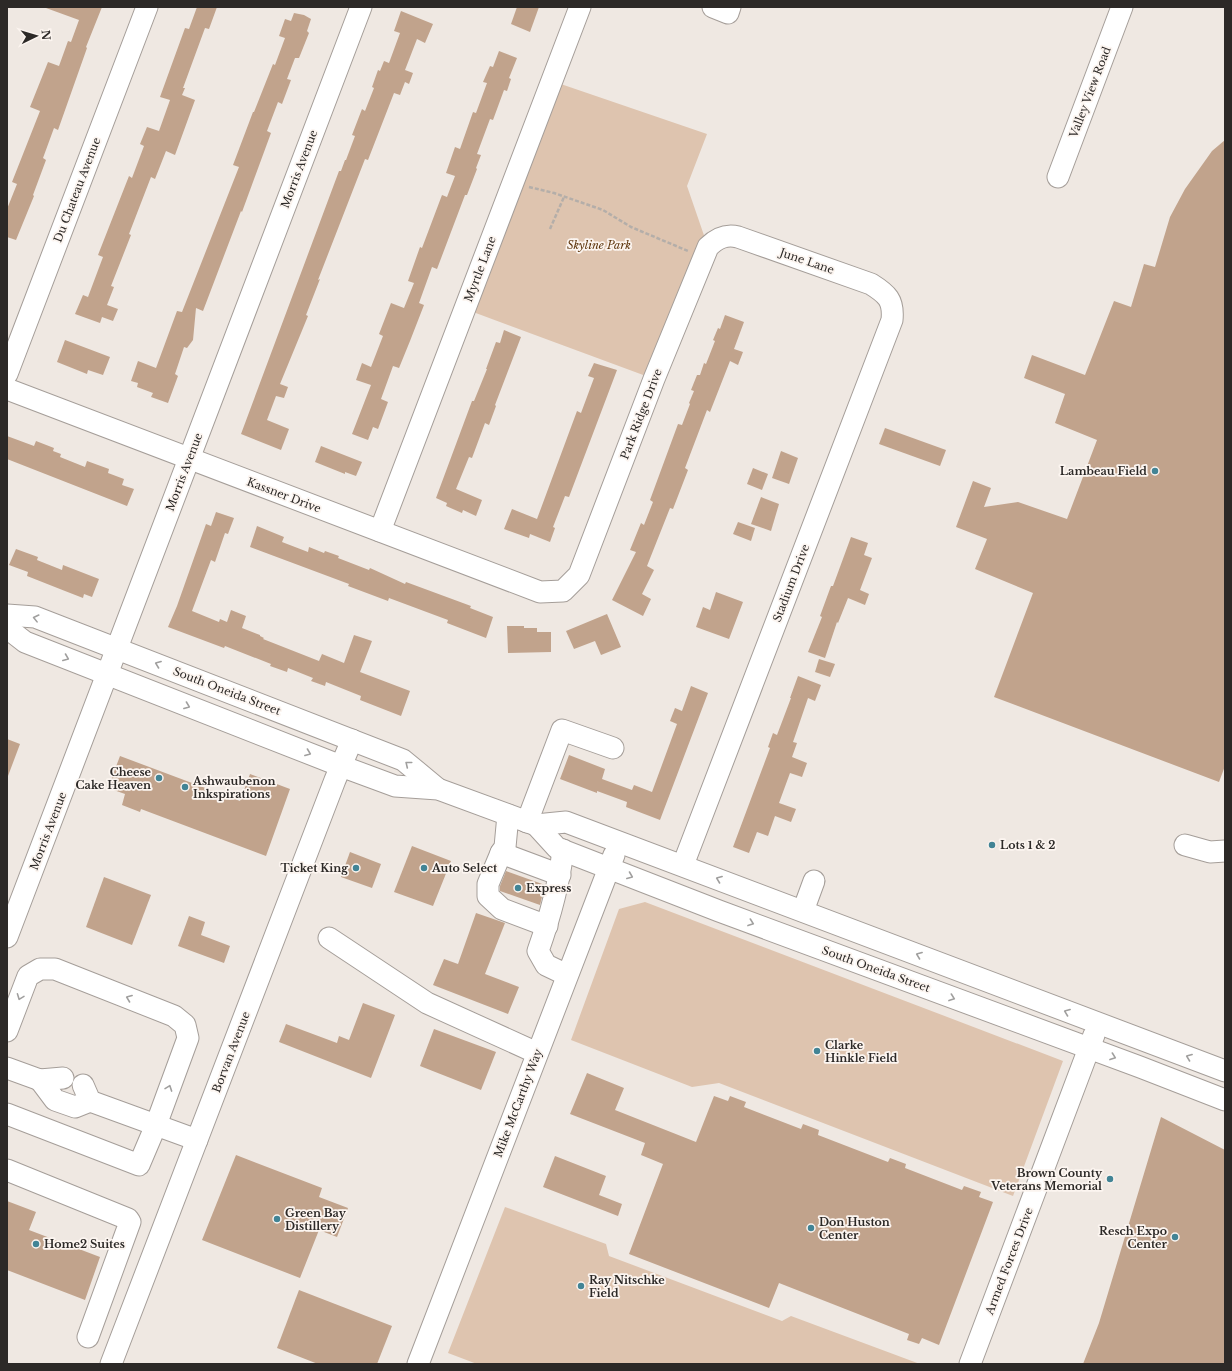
<svg xmlns="http://www.w3.org/2000/svg" width="1232" height="1371" font-family="'Libre Baskerville',serif">
<style>
.green{fill:#dec4af}
.building{fill:#c1a38c}
.lines{fill:none;stroke-linecap:round;stroke-linejoin:round}
.minor-casing{stroke:#a59e99;stroke-width:23}
.path{stroke:#b4aea9;stroke-width:2.5;stroke-dasharray:4 2;stroke-linecap:butt}
.minor{stroke:#fff;stroke-width:21}
.oneway{stroke:#a09f9e}
.poi-dot{fill:#428495;stroke:#fcf5f0;stroke-width:1.5}
.labels{text-anchor:middle;dominant-baseline:central;stroke-width:3.5;stroke-linejoin:round;paint-order:stroke}
.street-label{font-size:11px;fill:#2c2927;stroke:#fcf5f0}
.park-label{font-size:11px;font-style:italic;fill:#5d340b;stroke:#fcf5f0}
.poi-label{font-size:11px;font-weight:bold;fill:#2c2927;stroke:#fcf5f0;text-anchor:start}
</style>
<rect width="100%" height="100%" fill="#efe8e2"/>
<!-- green -->
<g class="green">
<path d="M552 81 707 134 687 186 708 247 654 379 465 309Z"/>
<path d="M645 902 1063 1061 1013 1196 719 1083 692 1087 571 1040 619 909Z"/>
<path d="M505 1207 606 1244 609 1256 782 1321 791 1316 920 1364H477L448 1353Z"/>
</g>
<!-- building -->
<g class="building">
<path d="M46 7H102L86 47 87 48 58 130 54 128 43 158 46 160 33 195 34 196 16 240 7 237V209L17 184 12 182 40 111 30 107 48 62 59 66 68 41 71 42 79 20 46 8Z"/>
<path d="M197 7H217L209 29 205 28 183 88H185L182 95 195 100 175 155 166 151 155 179 151 177 129 234 131 235 111 286 114 287 107 305 118 309 113 321 102 317 100 323 75 314 83 295 88 297 103 257 98 255 129 176 132 178 144 146 140 144 147 127 159 131 170 100 160 97 185 28 189 29Z"/>
<path d="M517 7H539L530 32 511 24Z"/>
<path d="M401 11 433 24 425 43 417 39 405 70 413 73 409 84 405 82 400 95 394 93 368 160 365 159 318 280 320 279 306 315 308 316 280 384 288 387 284 398 276 396 267 420 289 429 281 450 241 434 339 171H341L345 160H346L355 136 352 135 362 109 365 111 374 88 372 87 378 70 380 71 384 61 389 63 400 33 394 31Z"/>
<path d="M294 13 304 15 311 19 307 31 309 33 299 58H295L287 79 291 80 282 104 278 102 267 131 271 133 242 212 241 211 203 311 196 308 193 340 187 348 184 347 175 374 178 376 168 403 151 397 153 393 137 387 138 383 131 381 138 361 156 368 177 311 182 312 239 167 233 165 253 112H254L273 64 275 65 285 38 279 36 285 19 291 21Z"/>
<path d="M499 51 517 58 509 78 511 79 507 91 504 90 493 120 490 119 477 154 481 155 476 168 477 169 467 195H465L437 269 432 267 419 303 424 305 410 341 399 368 393 366 381 399 388 402 378 429 373 427 368 440 352 434 371 385 356 380 362 363 371 367 383 336 379 334 391 303 404 308 414 283 408 281 420 247 422 248 442 195 447 197 455 176 446 173 455 147 460 149 473 112 476 113 487 83 483 82 490 66 493 67Z"/>
<path d="M1225 140V766L1219 782 994 697 1033 593 975 569 987 539 956 527 973 481 991 488 984 507 1018 502 1067 519 1097 440 1055 423 1065 394 1024 378 1032 355 1085 375 1114 301 1131 307 1144 264 1155 267 1170 217 1185 189 1212 151Z"/>
<path d="M725 315 744 322 734 349 743 352 738 365 730 361 710 412 707 410 685 468 688 470 673 509 670 508 647 566 654 570 642 594 651 599 643 616 612 600 636 552 630 550 641 523 644 525 653 502 650 500 678 424 682 425 690 404 689 403 694 391 691 390 697 375H700L704 363 706 364 715 341 713 340 718 328 720 329Z"/>
<path d="M504 330 521 337 495 405 496 406 489 425 485 423 472 458 469 457 456 489 482 500 476 516 463 510 462 513 446 506 447 503 436 498 472 401H474L487 369H486L496 342 500 343Z"/>
<path d="M65 340 110 357 103 375 88 370 87 374 57 362Z"/>
<path d="M594 363 617 370 569 497 565 496 553 527 555 528 550 542 530 534 529 538 504 529 512 509 537 519 577 411 581 413 594 378 588 376Z"/>
<path d="M885 428 946 450 940 466 879 444Z"/>
<path d="M7 436 34 446 36 441 54 448 53 451 61 454 60 457 85 467 87 461 109 469 108 473 124 479 122 485 134 489 127 506 7 459Z"/>
<path d="M321 446 362 462 356 476 345 472V474L315 462Z"/>
<path d="M781 451 798 458 789 484 772 478Z"/>
<path d="M753 468 768 474 762 490 747 484Z"/>
<path d="M761 497 779 504 771 531 751 524Z"/>
<path d="M216 512 234 518 228 534 225 533 215 562 211 560 192 611 219 622 220 619 227 622 231 610 246 616 242 628 260 635V636L264 638 263 639 319 661 322 654 344 663 354 635 372 641 360 672 410 691 401 716 360 700 361 696 326 682 325 686 311 681 313 678 288 668 287 672 270 666 271 664 225 646 224 648 168 627 177 606 206 524 211 526Z"/>
<path d="M738 522 755 528 751 541 733 534Z"/>
<path d="M257 526 284 537 282 542 308 552 309 547 324 553 325 551 339 556 338 558 369 570 370 568 405 584 406 582 471 606 470 608 493 617 486 638 447 623 448 620 389 598 388 601 348 586 349 584 250 547Z"/>
<path d="M851 537 868 543 864 555 872 558 860 590 869 594 865 605 848 598 838 623 837 622 825 658 808 652 822 617 820 616 831 586H833Z"/>
<path d="M16 549 38 557 37 560 62 570 63 565 99 579 92 597 84 594 83 598 65 591 27 576 28 572 9 565Z"/>
<path d="M716 592 743 602 729 639 696 627 703 607 710 610Z"/>
<path d="M607 614 621 647 601 655 595 641 574 649 566 631Z"/>
<path d="M507 626H524V628H537V632H551V652L508 653Z"/>
<path d="M819 659 835 664 830 677 815 672Z"/>
<path d="M798 676 821 685 815 701 808 698 793 742 797 743 792 757 807 763 802 777 790 773 779 803 796 809 791 822 775 816 768 836 757 832 749 853 733 847 770 748 768 747 773 733 777 735 791 698H790Z"/>
<path d="M691 686 708 693 660 820 626 807 627 802 597 791V793L560 779 569 755 605 769 602 779 632 790 634 785 652 792 677 724 670 721 675 708 682 711Z"/>
<path d="M7 739 20 744 8 776H7Z"/>
<path d="M120 756 240 801 250 774 290 789 266 856 141 809 140 812 122 805 125 794 108 788Z"/>
<path d="M412 846 451 861 433 906 394 892Z"/>
<path d="M350 852 381 864 372 888 341 877Z"/>
<path d="M506 871 545 885 540 905 500 891V886Z"/>
<path d="M104 877 151 895 132 945 86 927Z"/>
<path d="M476 913 505 923 485 974 519 987 508 1014 433 985 444 959 458 964Z"/>
<path d="M189 916 205 922 201 935 230 946 224 963 178 946Z"/>
<path d="M363 1003 395 1015 371 1078 279 1042 286 1024 337 1043 339 1036 349 1040Z"/>
<path d="M434 1029 496 1052 481 1090 420 1066Z"/>
<path d="M587 1073 624 1088 615 1110 696 1142 714 1096 728 1101 730 1096 746 1102 744 1107 801 1129 803 1124 819 1130 818 1135 888 1162 890 1158 906 1164 905 1168 962 1190 964 1186 981 1192 979 1197 993 1202 939 1345 922 1338 919 1344 907 1340 909 1334 779 1283 769 1308 629 1254 663 1164 641 1155 645 1143 570 1114Z"/>
<path d="M1161 1117 1225 1150V1364H1083L1099 1323Z"/>
<path d="M236 1155 322 1188 319 1197 348 1208 337 1237 319 1230 300 1278 202 1240Z"/>
<path d="M555 1156 606 1176 599 1195 622 1204 618 1216 543 1187Z"/>
<path d="M7 1201 36 1212 29 1230 100 1257 85 1300 7 1270Z"/>
<path d="M299 1290 392 1326 377 1364H318L277 1348Z"/>
</g>
<g class="lines">
<!-- minor casing -->
<g class="minor-casing">
<g id="minor">
<path d="M713 7 728 13 730 7"/>
<path d="M1058 177 1122 7"/>
<path d="M7 374 147 7"/>
<path d="M7 389 540 592 563 591 579 575 654 379 708 247C717 238 726 234 738 237L871 284C887 294 894 300 892 320L683 865"/>
<path d="M380 531 580 7"/>
<path d="M7 615 35 617 403 760 438 789"/>
<path d="M7 628 25 642 341 766 395 786 438 789 536 825 566 822 1225 1071"/>
<path d="M508 815 505 847 501 853 488 884V896L502 909 547 926"/>
<path d="M527 822 562 730 613 748"/>
<path d="M536 825 557 848 719 911 1140 1067 1225 1100"/>
<path d="M1185 845 1210 852 1225 851"/>
<path d="M563 850C559 885 550 917 538 951L546 965 567 975"/>
<path d="M501 853 560 875"/>
<path d="M803 911 814 881"/>
<path d="M7 937 361 7"/>
<path d="M329 938 427 1003 537 1053"/>
<path d="M7 1031 28 976 40 969H55L174 1016 185 1025 188 1038 156 1125 139 1165 7 1114"/>
<path d="M7 1068 40 1080 63 1078"/>
<path d="M40 1080 55 1100 75 1107 90 1101"/>
<path d="M83 1085 90 1101 197 1140"/>
<path d="M7 1170 128 1219 130 1222 88 1337"/>
<path d="M111 1364 335 780 352 740"/>
<path d="M418 1364 614 855"/>
<path d="M970 1364 1094 1035"/>
</g>
</g>
<!-- path -->
<g class="path">
<path d="M529 187 554 193 603 210 631 227 688 251"/>
<path d="M550 229 564 197"/>
</g>
<!-- minor -->
<use href="#minor" class="minor"/>
</g>
<!-- one-way arrows -->
<defs><path id="oneway-chevron" d="M-2-3.5L2.5 0L-2 3.5" fill="none" stroke-width="1.6" stroke-linecap="round" stroke-linejoin="round"/></defs>
<g class="oneway">
<use href="#oneway-chevron" transform="translate(36 618) rotate(-166)"/>
<use href="#oneway-chevron" transform="translate(66 658) rotate(22)"/>
<use href="#oneway-chevron" transform="translate(158 664) rotate(-159)"/>
<use href="#oneway-chevron" transform="translate(187 706) rotate(21)"/>
<use href="#oneway-chevron" transform="translate(308 753) rotate(21)"/>
<use href="#oneway-chevron" transform="translate(408 764) rotate(-141)"/>
<use href="#oneway-chevron" transform="translate(630 876) rotate(22)"/>
<use href="#oneway-chevron" transform="translate(719 879) rotate(-159)"/>
<use href="#oneway-chevron" transform="translate(751 923) rotate(20)"/>
<use href="#oneway-chevron" transform="translate(919 955) rotate(-159)"/>
<use href="#oneway-chevron" transform="translate(20 997) rotate(111)"/>
<use href="#oneway-chevron" transform="translate(129 998) rotate(-159)"/>
<use href="#oneway-chevron" transform="translate(952 998) rotate(20)"/>
<use href="#oneway-chevron" transform="translate(1067 1012) rotate(-159)"/>
<use href="#oneway-chevron" transform="translate(1113 1057) rotate(20)"/>
<use href="#oneway-chevron" transform="translate(1189 1057) rotate(-159)"/>
<use href="#oneway-chevron" transform="translate(169 1088) rotate(-70)"/>
</g>
<!-- markers -->
<g class="poi-dot">
<circle cx="1155" cy="471" r="4"/>
<circle cx="159" cy="778" r="4"/>
<circle cx="185" cy="787" r="4"/>
<circle cx="992" cy="845" r="4"/>
<circle cx="356" cy="868" r="4"/>
<circle cx="424" cy="868" r="4"/>
<circle cx="518" cy="888" r="4"/>
<circle cx="817" cy="1051" r="4"/>
<circle cx="1110" cy="1179" r="4"/>
<circle cx="277" cy="1219" r="4"/>
<circle cx="811" cy="1228" r="4"/>
<circle cx="1175" cy="1237" r="4"/>
<circle cx="36" cy="1244" r="4"/>
<circle cx="581" cy="1286" r="4"/>
</g>
<g class="labels">
<!-- street labels -->
<g class="street-label">
<text transform="translate(1090 92) rotate(-69)">Valley View Road</text>
<text transform="translate(299 169) rotate(-69)">Morris Avenue</text>
<text transform="translate(77 190) rotate(-69)">Du Chateau Avenue</text>
<text transform="translate(807 261) rotate(19)">June Lane</text>
<text transform="translate(480 269) rotate(-69)">Myrtle Lane</text>
<text transform="translate(641 414) rotate(-69)">Park Ridge Drive</text>
<text transform="translate(184 472) rotate(-69)">Morris Avenue</text>
<text transform="translate(284 495) rotate(21)">Kassner Drive</text>
<text transform="translate(791 583) rotate(-69)">Stadium Drive</text>
<text transform="translate(227 691) rotate(21)">South Oneida Street</text>
<text transform="translate(48 831) rotate(-69)">Morris Avenue</text>
<text transform="translate(876 969) rotate(20)">South Oneida Street</text>
<text transform="translate(231 1052) rotate(-69)">Borvan Avenue</text>
<text transform="translate(518 1103) rotate(-69)">Mike McCarthy Way</text>
<text transform="translate(1009 1261) rotate(-69)">Armed Forces Drive</text>
</g>
<!-- park labels -->
<g class="park-label">
<text x="599" y="245">Skyline Park</text>
</g>
<!-- poi labels -->
<g class="poi-label">
<text x="1147" y="471" text-anchor="end">Lambeau Field</text>
<text x="151" y="772" text-anchor="end">Cheese<tspan x="151" dy="13">Cake Heaven</tspan></text>
<text x="193" y="781">Ashwaubenon<tspan x="193" dy="13">Inkspirations</tspan></text>
<text x="1000" y="845">Lots 1 &amp; 2</text>
<text x="348" y="868" text-anchor="end">Ticket King</text>
<text x="432" y="868">Auto Select</text>
<text x="526" y="888">Express</text>
<text x="825" y="1045">Clarke<tspan x="825" dy="13">Hinkle Field</tspan></text>
<text x="1102" y="1173" text-anchor="end">Brown County<tspan x="1102" dy="13">Veterans Memorial</tspan></text>
<text x="285" y="1213">Green Bay<tspan x="285" dy="13">Distillery</tspan></text>
<text x="819" y="1222">Don Huston<tspan x="819" dy="13">Center</tspan></text>
<text x="1167" y="1231" text-anchor="end">Resch Expo<tspan x="1167" dy="13">Center</tspan></text>
<text x="44" y="1244">Home2 Suites</text>
<text x="589" y="1280">Ray Nitschke<tspan x="589" dy="13">Field</tspan></text>
</g>
</g>
<!-- border -->
<rect width="1232" height="1371" fill="none" stroke="#2c2927" stroke-width="16"/>
<!-- north arrow -->
<g transform="translate(36 36) rotate(85)" stroke="#fcf5f0" stroke-width="3" paint-order="stroke">
<path d="M0-3L7 15L0 10L-7 15Z" fill="#2c2927"/>
<text y="-6" font-size="11" font-weight="bold" text-anchor="middle" fill="#2c2927">N</text>
</g>
</svg>
